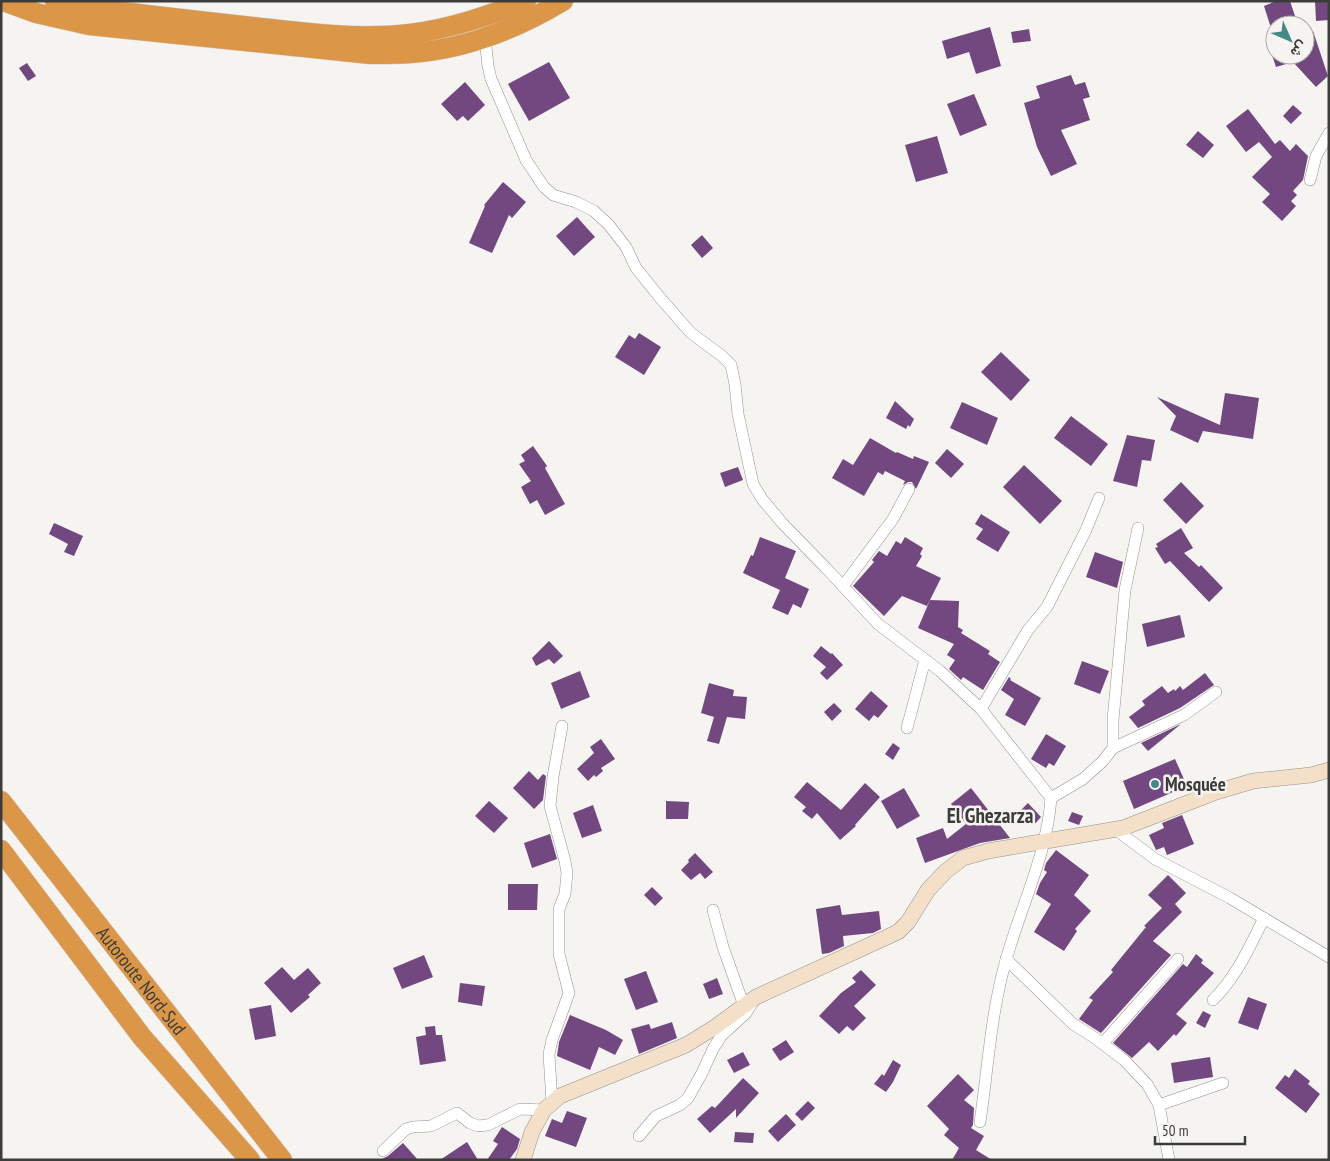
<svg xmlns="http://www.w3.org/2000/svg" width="1330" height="1161" font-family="'PT Sans Narrow',Vazirmatn,sans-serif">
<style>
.building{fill:#734880}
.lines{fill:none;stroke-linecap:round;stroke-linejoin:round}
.street-casing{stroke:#93928f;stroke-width:12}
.secondary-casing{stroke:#93928f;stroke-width:16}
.highway-casing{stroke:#d0d0d0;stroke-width:21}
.street{stroke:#fff;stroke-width:11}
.secondary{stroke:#f4e0c8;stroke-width:15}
.highway{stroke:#db9647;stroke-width:20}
.poi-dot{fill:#438a87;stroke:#f5f4f1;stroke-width:2}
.labels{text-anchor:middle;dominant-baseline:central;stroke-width:5;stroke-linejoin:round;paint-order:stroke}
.poi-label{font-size:19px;font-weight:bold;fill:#3c3c3a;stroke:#f5f4f1;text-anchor:start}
.street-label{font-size:19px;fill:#3c3c3a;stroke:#f5f4f1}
.quarter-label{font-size:21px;font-weight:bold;fill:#3c3c3a;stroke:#f5f4f1}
</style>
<rect width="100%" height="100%" fill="#f5f4f1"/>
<!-- building -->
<g class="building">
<path d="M1276 1H1290L1298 25H1270L1264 6Z"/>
<path d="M1315 1H1329V20L1316 21Z"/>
<path d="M990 27 1001 66 976 74 969 52 947 59 942 41Z"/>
<path d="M1029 29 1031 41 1013 43 1011 32Z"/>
<path d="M1313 31 1328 76 1316 87 1293 62 1276 67 1272 55H1305V34Z"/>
<path d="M549 62 570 98 529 121 508 84Z"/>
<path d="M27 63 36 76 28 81 19 68Z"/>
<path d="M1071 75 1075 85 1085 82 1090 97 1083 99 1090 120 1061 130 1077 164 1051 176 1037 147 1024 103 1040 98 1036 86Z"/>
<path d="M465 82 485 105 468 121 463 116 457 121 441 104Z"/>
<path d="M974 94 987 125 960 136 947 104Z"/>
<path d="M1293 105 1302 113 1291 124 1283 116Z"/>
<path d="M1248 109 1275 144 1280 140 1290 151 1296 144 1308 156 1303 180 1293 191 1297 195 1291 201 1296 206 1282 221 1262 202 1270 194 1252 177 1272 157 1259 142 1246 152 1226 126Z"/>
<path d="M1198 131 1214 145 1203 158 1186 145Z"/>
<path d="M937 136 948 173 916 182 905 145Z"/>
<path d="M503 182 526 202 512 218 509 215 492 253 469 243 485 206 484 205Z"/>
<path d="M577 217 595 237 574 256 556 236Z"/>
<path d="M702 235 713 248 702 258 691 245Z"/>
<path d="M639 333 661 347 644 375 615 357 629 335 635 339Z"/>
<path d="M1001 352 1030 380 1011 401 981 372Z"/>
<path d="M1225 393 1259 398 1253 439 1203 431 1198 443 1170 430 1176 416 1157 397 1220 425Z"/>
<path d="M895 401 914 419 910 427 908 425 906 429 886 418Z"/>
<path d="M962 402 998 418 987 445 950 428Z"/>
<path d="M1071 416 1108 444 1091 466 1054 438Z"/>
<path d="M1127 435 1155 440 1151 461 1142 460 1137 487 1113 481Z"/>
<path d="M870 438 896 453 897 452 913 459 914 456 929 462 916 489 912 482H908L903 485 905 481 885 471 883 475 878 472 864 496 832 478 843 459 853 465Z"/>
<path d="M533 446 547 466 545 468 565 504 545 515 537 500 530 504 521 487 531 481 519 464 525 461 521 455Z"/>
<path d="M947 449 964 464 951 478 935 463Z"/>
<path d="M1024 465 1062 501 1040 524 1003 487Z"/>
<path d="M738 467 743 480 725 487 720 473Z"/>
<path d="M1181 482 1204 506 1186 524 1163 500Z"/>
<path d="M981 514 1010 532 998 552 976 539 983 529 975 524Z"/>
<path d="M54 523 83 536 74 556 64 552 68 544 49 534Z"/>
<path d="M1181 528 1193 548 1184 553 1199 567 1201 565 1223 588 1209 602 1170 561 1165 564 1155 548 1158 547 1156 544Z"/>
<path d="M760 537 796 551 785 578 809 589 801 608 793 604 788 615 772 608 780 590 743 573 751 555 753 556Z"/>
<path d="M905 537 923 548 920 554 922 556 916 566 941 578 927 606 902 596 884 616 853 586 874 562 872 560 879 551 887 556 896 541 901 544Z"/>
<path d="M1095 552 1123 562 1117 588 1086 577Z"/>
<path d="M930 600 959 601 958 627 963 630 961 633 990 651 988 654 1000 662 983 690 963 677 961 680 949 669 955 660 947 655 954 644 918 628Z"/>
<path d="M1180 615 1185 637 1147 647 1142 624Z"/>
<path d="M549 641 563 656 554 664 549 659 536 666 532 658Z"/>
<path d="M821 646 831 654 832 653 843 665 827 680 820 673 826 667 813 656Z"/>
<path d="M1082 661 1109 671 1100 694 1074 684Z"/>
<path d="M580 671 590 697 561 709 551 683Z"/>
<path d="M1205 673 1214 685 1180 708 1138 728 1129 717 1145 705 1142 701 1162 686 1168 693 1174 689 1175 691 1180 686 1183 690Z"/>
<path d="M1009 677 1011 679 1010 680 1041 698 1025 726 1005 715 1014 699 1001 690Z"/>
<path d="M709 683 734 690 733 696 747 697 745 719 727 717 719 744 707 741 714 717 701 713Z"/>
<path d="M871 691 888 706 878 718 874 715 869 721 855 709Z"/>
<path d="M834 703 842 711 832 721 824 712Z"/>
<path d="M1181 724 1148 751 1141 743Z"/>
<path d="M1046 734 1066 746 1054 766 1049 763 1046 768 1031 759Z"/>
<path d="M601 739 615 759 601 768 603 771 596 777 594 775 588 781 577 769 594 753 590 747Z"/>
<path d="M893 743 900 748 893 760 885 754Z"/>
<path d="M1175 759 1187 786 1134 809 1123 781Z"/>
<path d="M529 771 538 780 543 774 546 776 543 800 534 809 513 788Z"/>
<path d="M807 782 841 810 865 783 880 797 855 825 856 826 840 840 817 813 812 819 802 811 806 807 794 797Z"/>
<path d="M904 788 920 816 897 829 881 801Z"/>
<path d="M971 788 1010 838 980 843 925 863 916 838 943 828 947 839 966 824 951 804Z"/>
<path d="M489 801 508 818 494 833 475 816Z"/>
<path d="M666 801 689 802 688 819H666Z"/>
<path d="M1028 803 1041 817 1034 825 1020 811Z"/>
<path d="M593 805 602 831 582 838 573 813Z"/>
<path d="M1072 812 1083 816 1079 825 1068 821Z"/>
<path d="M1182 815 1194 844 1167 855 1164 847 1156 850 1149 835 1164 828 1162 823Z"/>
<path d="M550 834 557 859 532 868 524 843Z"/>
<path d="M1056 850 1089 875 1074 895 1091 911 1075 929 1077 931 1064 951 1034 932 1051 904 1036 894 1040 883 1047 872 1044 870 1046 863Z"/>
<path d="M695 853 713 872 705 879 700 873 691 880 681 870 689 862 688 860Z"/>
<path d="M1168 875 1186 893 1175 904 1182 912 1153 941 1171 955 1101 1033 1079 1019 1093 1000 1089 998 1113 972 1111 970 1146 927 1144 926 1162 908 1148 895Z"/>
<path d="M508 884H538L537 910H508Z"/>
<path d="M652 887 663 898 655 906 644 895Z"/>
<path d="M840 905 842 915 879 911 881 929 873 933 843 936 844 946 829 953 822 954 816 909Z"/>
<path d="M1196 954 1203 960 1201 963 1214 973 1176 1014 1187 1023 1176 1036 1174 1034 1158 1051 1149 1042 1132 1058 1113 1043 1183 964 1187 967Z"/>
<path d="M424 955 433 977 402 989 393 968Z"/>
<path d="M282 967 294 980 308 968 321 983 308 995 310 997 291 1013 264 983Z"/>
<path d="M861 970 876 985 854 1006 866 1018 853 1031 847 1026 839 1034 819 1016 841 993 856 982 852 978Z"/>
<path d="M646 971 658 1002 636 1010 624 979Z"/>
<path d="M717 978 723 994 709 999 703 984Z"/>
<path d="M460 983 485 986 482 1006 458 1002Z"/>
<path d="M1248 997 1267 1004 1258 1030 1238 1023Z"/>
<path d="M271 1005 276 1036 255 1040 249 1009Z"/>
<path d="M1203 1011 1211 1015 1205 1028 1196 1023Z"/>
<path d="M570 1015 606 1030 623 1040 615 1055 599 1047 590 1070 557 1056 559 1042Z"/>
<path d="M672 1022 677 1038 639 1054 631 1029 649 1024 651 1029Z"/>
<path d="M435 1026 436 1035H442L446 1061 420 1065 416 1037 426 1035 425 1027Z"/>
<path d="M786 1040 794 1052 780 1061 772 1049Z"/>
<path d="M743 1052 750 1065 734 1073 727 1060Z"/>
<path d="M1210 1057 1213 1077 1174 1083 1171 1063Z"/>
<path d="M893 1060 901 1065 893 1082 886 1092 874 1084 882 1074 884 1076Z"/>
<path d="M1295 1069 1310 1081 1308 1084 1320 1094 1306 1113 1275 1088 1285 1075 1289 1078Z"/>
<path d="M958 1074 974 1090 964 1100 974 1108 973 1125 971 1128 984 1136 976 1150 992 1160H952L959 1148 944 1135 949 1129 927 1106Z"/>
<path d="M743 1078 759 1093 736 1118V1109L710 1133 697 1119 712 1106 715 1108Z"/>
<path d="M808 1101 815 1108 802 1121 795 1114Z"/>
<path d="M567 1111 587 1118 576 1147 545 1136 552 1119 562 1123Z"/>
<path d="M786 1114 796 1125 778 1142 768 1131Z"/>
<path d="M502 1127 520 1139 517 1149 509 1160H487L498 1144 493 1141Z"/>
<path d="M735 1132 754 1133 753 1143 734 1142Z"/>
<path d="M467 1142 478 1160H440Z"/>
<path d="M403 1143 418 1160H380L388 1156Z"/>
</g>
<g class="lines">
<!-- street casing -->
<g class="street-casing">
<g id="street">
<path d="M485 38 488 66 491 79 526 160 544 187 553 195 576 202 594 211 609 225 626 247 636 268 661 299 691 333 722 356 731 365 735 384 738 414 753 484 762 499 783 524 826 568 878 624 940 671 981 709 1051 798C1047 855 1021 906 1006 960 991 1012 988 1068 980 1122"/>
<path d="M1310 180 1316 156 1329 133"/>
<path d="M843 586 893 519 909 489"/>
<path d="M981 709 1028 630 1047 607 1086 530 1099 498"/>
<path d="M907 728 925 660"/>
<path d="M1113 748 1184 715 1216 692"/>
<path d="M1051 798 1083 779 1103 761 1113 748V720L1125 590 1138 528"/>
<path d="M1115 829 1155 859 1230 898 1329 957"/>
<path d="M713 910 723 947 744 1006"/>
<path d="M1006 959 1073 1024 1095 1038 1124 1060 1147 1084 1159 1105 1169 1160"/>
<path d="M1213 1000C1237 976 1249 948 1264 918"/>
<path d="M1103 1043 1178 959"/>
<path d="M552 1102 549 1054 552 1040 569 993 559 954V909L565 894 567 873 565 861 550 806 553 777 562 726"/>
<path d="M1159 1105 1223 1083"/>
<path d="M639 1136 656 1116 680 1105 688 1098 702 1073 713 1049 721 1036 746 1013 754 1000"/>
<path d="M383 1151 406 1129 413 1127 431 1126 457 1113 470 1123 478 1126 488 1125 520 1109 544 1110"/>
</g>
</g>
<!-- secondary casing -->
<g class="secondary-casing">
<path id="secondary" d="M523 1160 532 1132 544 1110 560 1096 686 1045 715 1027 756 997 898 932 908 922 928 890 945 872 963 858 988 851 1123 828 1216 792 1253 781 1311 775 1329 770"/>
</g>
<!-- highway casing -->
<g class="highway-casing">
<g id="highway">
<path d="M3 1 36 13 89 25 370 54C384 54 398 54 412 53 466 49 518 28 563 1"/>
<path d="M55 1 91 8C145 15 199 21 253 27 305 33 357 40 409 34 450 29 488 16 526 1"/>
<path id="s1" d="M1 801 282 1160"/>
<path d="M1 850 142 1037 250 1160"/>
</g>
</g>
<!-- street -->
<use href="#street" class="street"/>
<!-- secondary -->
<use href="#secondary" class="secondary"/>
<!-- highway -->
<use href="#highway" class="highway"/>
</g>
<!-- markers -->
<circle class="poi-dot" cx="1155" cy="784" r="5"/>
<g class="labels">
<!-- poi labels -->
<g class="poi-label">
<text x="1165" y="784">Mosquée</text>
</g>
<!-- street labels -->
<g class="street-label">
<text stroke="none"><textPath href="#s1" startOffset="228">Autoroute Nord-Sud</textPath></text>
</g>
<!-- quarter labels -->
<g class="quarter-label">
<text x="990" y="815">El Ghezarza</text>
</g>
</g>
<!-- border -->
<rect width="1330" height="1161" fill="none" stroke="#3c3c3a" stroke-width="5"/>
<!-- north arrow -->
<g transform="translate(1290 40) rotate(135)"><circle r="24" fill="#f5f4f1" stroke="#abaaa8"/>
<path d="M0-4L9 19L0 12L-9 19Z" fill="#438a87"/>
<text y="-8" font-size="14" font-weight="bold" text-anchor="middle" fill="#3c3c3a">ش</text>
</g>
<!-- scale -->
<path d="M1155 1136v8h90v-8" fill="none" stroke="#3c3c3a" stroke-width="2.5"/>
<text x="1162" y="1136" font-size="15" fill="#3c3c3a" stroke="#f5f4f1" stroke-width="4" paint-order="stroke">50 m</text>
</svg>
